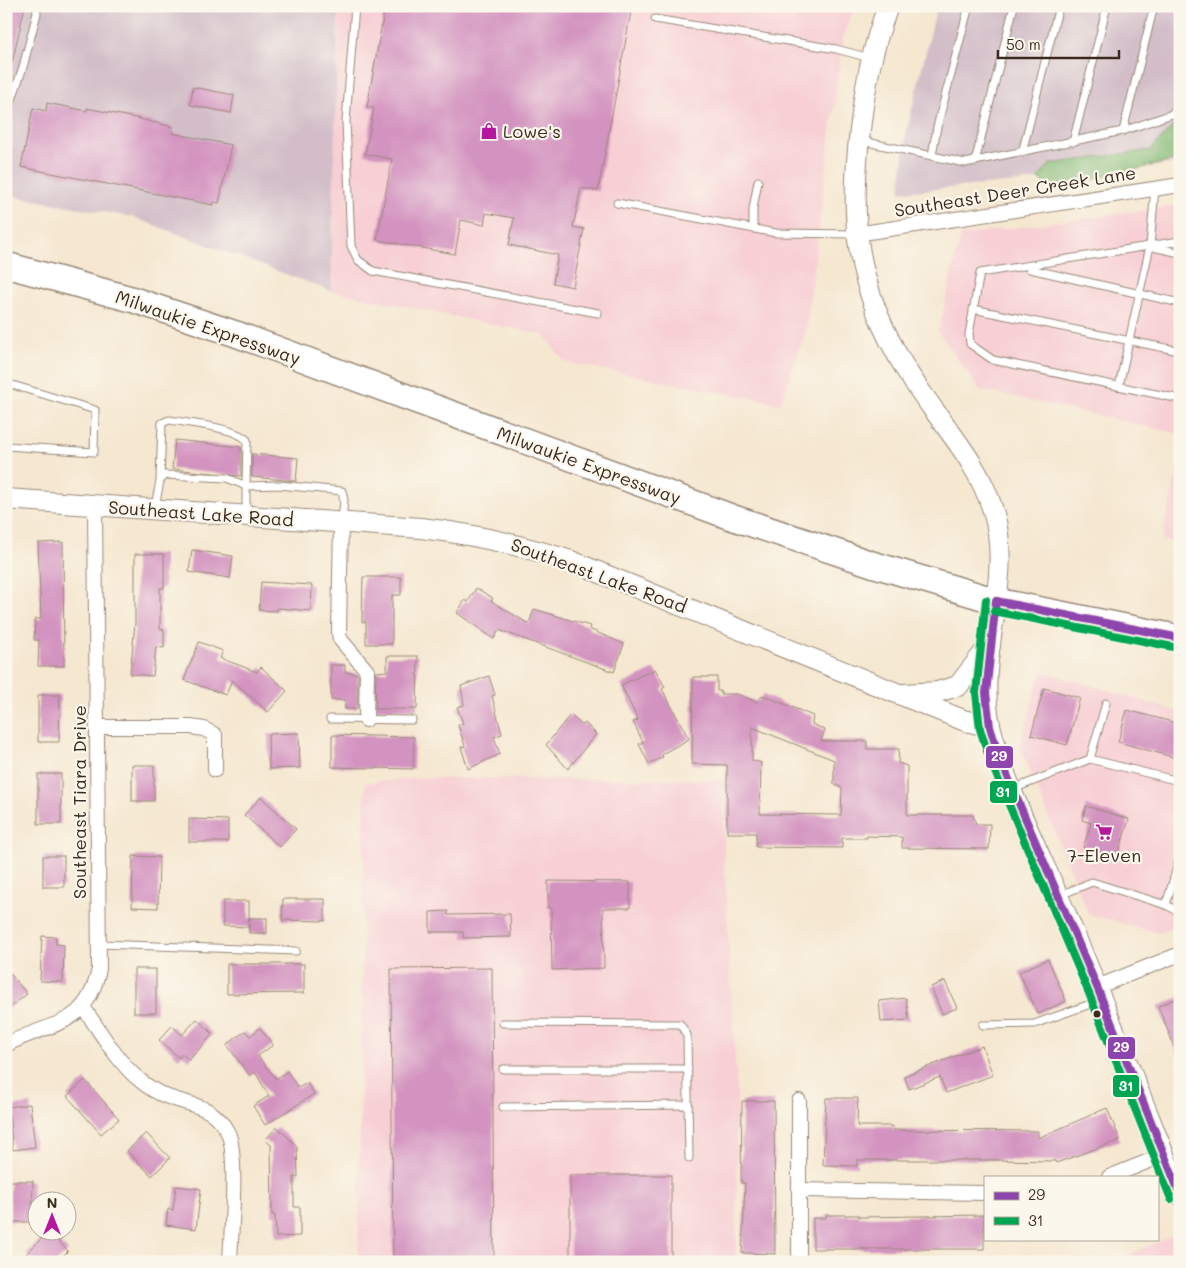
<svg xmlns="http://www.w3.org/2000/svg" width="1186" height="1268" font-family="Mali,sans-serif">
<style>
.built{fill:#f7cfd4}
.industrial{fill:#d2bdc8}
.forest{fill:#84b975;stroke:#60724a}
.building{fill:#d393c0;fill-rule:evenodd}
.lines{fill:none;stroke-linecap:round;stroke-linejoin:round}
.lane-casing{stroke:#988877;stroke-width:9}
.street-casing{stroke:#988877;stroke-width:16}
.secondary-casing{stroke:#988877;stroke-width:22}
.highway-casing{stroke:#988877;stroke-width:28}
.lane{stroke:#fff;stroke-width:7}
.street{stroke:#fff;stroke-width:14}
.secondary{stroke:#fff;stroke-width:20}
.highway{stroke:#fff;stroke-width:25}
.bus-1-casing{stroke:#fbf7ec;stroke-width:11}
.bus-2-casing{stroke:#fbf7ec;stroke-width:11}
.bus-1{stroke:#8e44ad;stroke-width:8}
.bus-2{stroke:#00a651;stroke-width:8}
.bus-dot{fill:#3b2a1e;stroke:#fbf7ec;stroke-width:2}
.labels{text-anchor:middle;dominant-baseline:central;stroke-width:4.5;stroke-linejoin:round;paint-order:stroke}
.poi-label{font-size:18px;fill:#3b2a1e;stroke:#fbf7ec;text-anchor:start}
.street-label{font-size:18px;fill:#3b2a1e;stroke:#fbf7ec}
.line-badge{stroke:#fbf7ec;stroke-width:2}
.badge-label{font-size:14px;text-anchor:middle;font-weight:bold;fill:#fff}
</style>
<rect width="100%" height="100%" fill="#fbf7ec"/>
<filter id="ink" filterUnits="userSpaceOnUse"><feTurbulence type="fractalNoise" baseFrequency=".02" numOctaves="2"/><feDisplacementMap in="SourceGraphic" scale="10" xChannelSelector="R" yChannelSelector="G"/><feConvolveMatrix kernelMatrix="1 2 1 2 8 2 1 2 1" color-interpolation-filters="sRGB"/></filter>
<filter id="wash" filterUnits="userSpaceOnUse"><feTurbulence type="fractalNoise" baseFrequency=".0096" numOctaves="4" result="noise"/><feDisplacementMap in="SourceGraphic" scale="20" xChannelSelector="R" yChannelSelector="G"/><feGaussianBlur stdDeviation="1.12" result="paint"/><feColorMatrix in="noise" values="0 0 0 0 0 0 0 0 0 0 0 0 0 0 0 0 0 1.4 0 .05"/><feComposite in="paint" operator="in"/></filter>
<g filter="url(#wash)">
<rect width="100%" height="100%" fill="#f5e7d0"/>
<!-- built -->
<g class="built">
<path d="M338 6H855L843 37 806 330 780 404 565 362 543 335 331 291Z"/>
<path d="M1180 205V434L980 390 938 332 961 235Z"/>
<path d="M1180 460V544L1162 539Z"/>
<path d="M1041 671 1180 712V925L1158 933 1088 914 1020 746Z"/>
<path d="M419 778 725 780 724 860 737 1093 736 1262H358L365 783Z"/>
<path d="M1174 1235 1180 1248V1262H1112Z"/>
</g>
<!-- industrial -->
<g class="industrial">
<path d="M6 6H338L331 291 132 217 6 195Z"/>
<path d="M937 6H1180V163L1030 181 900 192 906 134Z"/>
</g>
<!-- forest -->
<path class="forest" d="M1180 118V159L1082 182 1049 186 1038 178 1050 164 1151 150Z"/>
<g id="blocks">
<!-- building -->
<g class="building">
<path d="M6 6H25L12 63 6 62Z"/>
<path d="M385 6H632L598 191 581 188 573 227 584 229 573 287 553 283 558 255 509 245 514 218 486 213 484 225 461 220 455 254 377 240 392 159 365 154 374 108 367 107Z"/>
<path d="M193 87 234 95 231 113 190 105Z"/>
<path d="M47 103 87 111V108L140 119 173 127 172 133 231 145 219 203 213 202V205L21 167 33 108 46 111Z"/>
<path d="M175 440 241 447V476L172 469Z"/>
<path d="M252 454 298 458 296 481 252 477Z"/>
<path d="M63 542 64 666H38L39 640H34L35 619H41L38 543Z"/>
<path d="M192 550 233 556 230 578 189 572Z"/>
<path d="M135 554H164V588H160V629L164 630V648L156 647 153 676 130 674 135 623Z"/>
<path d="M363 577H401V595H392V644H366V622H362Z"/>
<path d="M261 582 312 585 311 611 277 608V611L259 610Z"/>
<path d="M476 588 493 598 491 601 529 624 534 609 590 626 589 629 624 644 614 672 499 630 494 639 457 613 465 600 468 602Z"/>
<path d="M199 642 223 651 220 658 257 672 261 667 287 691 268 712 232 680 226 695 184 680Z"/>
<path d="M387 656H418L417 709H375L376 672 387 671Z"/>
<path d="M331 665H345V672L358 674 357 709H345V700H331Z"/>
<path d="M655 669 665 687 662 689 689 739 662 754 663 757 649 764 639 744 643 742 633 722 638 720 621 685Z"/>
<path d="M489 676 495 695 492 696 502 734 494 737 500 754 468 769 461 747 465 746 458 725 463 723 457 707 464 705 461 686Z"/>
<path d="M693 677H717V691H721V694H737L757 702 763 695 813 716 812 724 825 730 821 741H867V749H899L898 763 907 766V815H973L976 824H990L989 849 902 848V837L867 836V838H842V848L756 847V833H727V765L692 764ZM752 727 834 760V784L842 788 841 815 760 814 761 763 752 760Z"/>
<path d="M1044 688 1080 698 1067 745 1031 735Z"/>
<path d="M38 695H60L59 742H38Z"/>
<path d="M1127 710 1180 724V759L1118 742Z"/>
<path d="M570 715 583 726 585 723 596 734 568 769 546 745Z"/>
<path d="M299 733 300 768 269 769 268 734Z"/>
<path d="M332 735 414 737 413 769 332 767Z"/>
<rect x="132" y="765" width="22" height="36"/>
<rect x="38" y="774" width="23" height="50"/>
<path d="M261 797 296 829 280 847 244 815Z"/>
<path d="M1086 806 1129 819 1117 858 1083 848 1091 823 1082 820Z"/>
<path d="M189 819 228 820V842H189Z"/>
<rect x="43" y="856" width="21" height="31"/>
<path d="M133 856 159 857 158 908 132 907Z"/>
<path d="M548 881 630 882V908H603L604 968 552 970 551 908H548Z"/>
<path d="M283 899H325V921L282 920Z"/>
<path d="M223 901H249V927L223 926Z"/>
<path d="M448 911V915L510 914 511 937 463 938V932H430V912Z"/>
<rect x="249" y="918" width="18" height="15"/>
<path d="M42 936 56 937V944L64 945 63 982 40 981Z"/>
<path d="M1048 959 1066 1001 1038 1014 1019 972Z"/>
<path d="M227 964H304V993L227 994Z"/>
<path d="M492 968 494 1262H393L391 969Z"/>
<path d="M6 969 27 994 6 1011Z"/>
<rect x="134" y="969" width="22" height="44"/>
<path d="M945 981 957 1008 942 1014 931 987Z"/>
<path d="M1180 997V1058H1179L1158 1006Z"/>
<path d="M906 998 909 1020 881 1022 879 1001Z"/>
<path d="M197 1019 213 1034 189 1060 182 1054 179 1058 159 1040 172 1026 182 1035Z"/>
<path d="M260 1028 273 1045 258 1056 276 1079 287 1071 298 1088 307 1083 314 1094 265 1125 253 1106 269 1096 255 1072 250 1076 227 1045 245 1031 250 1036Z"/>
<path d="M982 1046 993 1075 946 1093 940 1077 909 1089 904 1076Z"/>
<path d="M85 1080 119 1119 101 1134 67 1096Z"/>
<path d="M826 1098H858L857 1126H893V1130L1038 1131V1138L1107 1108 1120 1140 1056 1163 1055 1161 996 1160H857V1166L823 1165Z"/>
<path d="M742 1101H774L775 1254 742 1253 745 1183H741Z"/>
<path d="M30 1104 35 1147 13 1150 8 1107Z"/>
<path d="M277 1127 297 1146 298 1177H294V1207H300V1236L276 1237 275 1215H272L271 1145 265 1140Z"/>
<path d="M146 1133 170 1158 152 1176 127 1151Z"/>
<rect x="570" y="1175" width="101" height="87"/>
<path d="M10 1181H33L32 1222H10Z"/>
<path d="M176 1186 201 1189 196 1229 166 1225 168 1209 173 1210Z"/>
<path d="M826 1215H859V1217L984 1215V1249H813V1218H826Z"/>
<path d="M49 1231 68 1251 57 1262H33L26 1254Z"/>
</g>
</g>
</g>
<g filter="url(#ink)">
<use href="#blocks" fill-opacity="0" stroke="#988877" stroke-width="1"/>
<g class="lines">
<!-- lane casing -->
<g class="lane-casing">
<g id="lane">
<path d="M355 6 346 121 351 246 358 260 373 271 598 313"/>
<path d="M655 19 836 49 870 58"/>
<path d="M6 117 23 67 37 13 36 6"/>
<path d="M1123 131 1172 114 1176 108 1180 95"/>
<path d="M862 141 965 163 1123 131 1154 6"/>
<path d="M1073 142 1107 6"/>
<path d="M1022 153 1059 6"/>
<path d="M932 155 937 127 969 6"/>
<path d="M975 162 1014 6"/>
<path d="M617 203 776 233 856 234"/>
<path d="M753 228V209L758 181"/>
<path d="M1180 241 980 273 969 334 970 344 993 360 1180 399"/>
<path d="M1153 247 1180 253"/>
<path d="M1030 269 1180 303"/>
<path d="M973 309 1180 351"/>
<path d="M6 383 95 410 94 452 6 446"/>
<path d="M1119 386 1150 246 1155 188"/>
<path d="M155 507 160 481 165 475 227 478 246 486 247 440C234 427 188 423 169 420L162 423 160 481"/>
<path d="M246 514V486L279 485 342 491 344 500 342 520"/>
<path d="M330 719 412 720"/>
<path d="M1090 759 1106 703"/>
<path d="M1013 789 1090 759 1179 781"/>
<path d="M1058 896 1092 882 1166 905 1180 912"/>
<path d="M1166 905 1180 857"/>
<path d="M99 944 296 951"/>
<path d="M503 1023 680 1024 687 1035 689 1158"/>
<path d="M983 1025 1034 1024 1099 1001"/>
<path d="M503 1069H688"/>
<path d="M503 1107 688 1105"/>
</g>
</g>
<!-- street casing -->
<g class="street-casing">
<g id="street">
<path d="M856 234 1180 185"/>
<path d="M341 523 339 633 340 639 367 671 366 720"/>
<path d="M98 727H191L204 729 215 735V770"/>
<path d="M1097 987 1180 954"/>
<path d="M83 1007C100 1031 115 1058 136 1077 145 1085 157 1093 168 1097 193 1106 214 1105 228 1133 238 1154 231 1234 230 1262"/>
<path d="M6 1045C51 1020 86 1030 99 969L95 506"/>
<path d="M1109 1177 1164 1155"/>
<path d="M799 1190 985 1193"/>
<path d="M799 1254V1101"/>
</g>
</g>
<!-- secondary casing -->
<g class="secondary-casing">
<g id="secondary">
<path d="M888 6C872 49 865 85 860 130 849 222 856 287 905 368 935 418 978 457 994 514 1014 584 973 658 991 729 1006 789 1040 854 1065 912 1105 1005 1142 1100 1180 1195"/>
<path d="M6 499 421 528C473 534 521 545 571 561L963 720 990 727"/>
<path d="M904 694 937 692 958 686 990 645"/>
</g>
</g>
<!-- highway casing -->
<g class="highway-casing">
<path id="highway" d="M6 265 131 299 236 334 731 517 872 564 996 601 1180 638"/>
</g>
<!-- lane -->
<use href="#lane" class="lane"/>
<!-- street -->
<use href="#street" class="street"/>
<!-- secondary -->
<use href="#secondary" class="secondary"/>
<!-- highway -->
<use href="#highway" class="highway"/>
<!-- bus-1 casing -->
<g class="bus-1-casing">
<g id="bus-1">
<path d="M996 601 986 693 990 727 999 756 1097 987 1180 1194"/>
<path d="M996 601 1180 638"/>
</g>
</g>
<!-- bus-2 casing -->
<g class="bus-2-casing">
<g id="bus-2">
<path d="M986 600 976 693 980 729 990 760 1088 991 1171 1199"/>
<path d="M994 611 1178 648"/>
</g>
</g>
<!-- bus-1 -->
<use href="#bus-1" class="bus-1"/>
<!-- bus-2 -->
<use href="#bus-2" class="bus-2"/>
</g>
</g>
<!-- icons -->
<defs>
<g id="shop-bare" transform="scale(1.35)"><path d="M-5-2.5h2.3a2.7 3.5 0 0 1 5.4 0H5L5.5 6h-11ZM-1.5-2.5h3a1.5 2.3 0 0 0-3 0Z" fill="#b5179e" stroke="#fbf7ec" stroke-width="2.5" paint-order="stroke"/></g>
<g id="supermarket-bare" transform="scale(1.35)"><path d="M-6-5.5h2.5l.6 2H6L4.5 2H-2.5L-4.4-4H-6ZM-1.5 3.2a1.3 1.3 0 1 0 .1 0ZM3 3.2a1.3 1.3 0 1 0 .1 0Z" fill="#b5179e" stroke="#fbf7ec" stroke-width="2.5" paint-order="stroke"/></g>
</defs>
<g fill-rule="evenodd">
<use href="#shop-bare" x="489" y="131"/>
<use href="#supermarket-bare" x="1104" y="832"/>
</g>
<!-- markers -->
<circle class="bus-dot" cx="1097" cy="1014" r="4.5"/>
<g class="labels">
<!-- poi labels -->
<g class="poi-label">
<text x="503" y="131">Lowe's</text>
<text x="1104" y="855" text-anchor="middle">7-Eleven</text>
</g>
<!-- street labels -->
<g class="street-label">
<text transform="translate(1015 191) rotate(-9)">Southeast Deer Creek Lane</text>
<text transform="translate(208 327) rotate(19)">Milwaukie Expressway</text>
<text transform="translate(589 465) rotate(20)">Milwaukie Expressway</text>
<text transform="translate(201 513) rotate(4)">Southeast Lake Road</text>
<text transform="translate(599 575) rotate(20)">Southeast Lake Road</text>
<text transform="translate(79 802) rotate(-90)">Southeast Tiara Drive</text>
</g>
</g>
<g class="line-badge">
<rect x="985" y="745" width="29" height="24" rx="5" fill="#8e44ad"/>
<rect x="989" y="780" width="29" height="24" rx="5" fill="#00a651"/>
<rect x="1107" y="1036" width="29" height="24" rx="5" fill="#8e44ad"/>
<rect x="1112" y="1074" width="28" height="24" rx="5" fill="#00a651"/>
</g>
<g class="badge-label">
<text x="999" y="761">29</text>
<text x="1003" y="797">31</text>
<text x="1121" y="1052">29</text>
<text x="1126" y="1091">31</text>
</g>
<!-- margin -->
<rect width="1186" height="1268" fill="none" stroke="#fbf7ec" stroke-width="25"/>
<!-- legend -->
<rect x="984" y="1176" width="175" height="65" fill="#fbf7ec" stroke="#aea59a"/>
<rect x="994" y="1192" width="25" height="8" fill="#8e44ad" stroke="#aea59a"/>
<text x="1028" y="1200" font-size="15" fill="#3b2a1e">29</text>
<rect x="994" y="1217" width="25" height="8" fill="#00a651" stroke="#aea59a"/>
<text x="1028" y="1226" font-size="15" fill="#3b2a1e">31</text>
<!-- north arrow -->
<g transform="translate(52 1216)"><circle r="24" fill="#fbf7ec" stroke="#aea59a"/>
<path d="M0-4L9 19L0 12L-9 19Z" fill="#b5179e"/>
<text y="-8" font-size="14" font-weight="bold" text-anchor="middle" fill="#3b2a1e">N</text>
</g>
<!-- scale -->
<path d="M998 50v8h121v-8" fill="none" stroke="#3b2a1e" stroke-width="2.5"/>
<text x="1006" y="50" font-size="15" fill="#3b2a1e" stroke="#fbf7ec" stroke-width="4" paint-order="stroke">50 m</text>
</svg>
